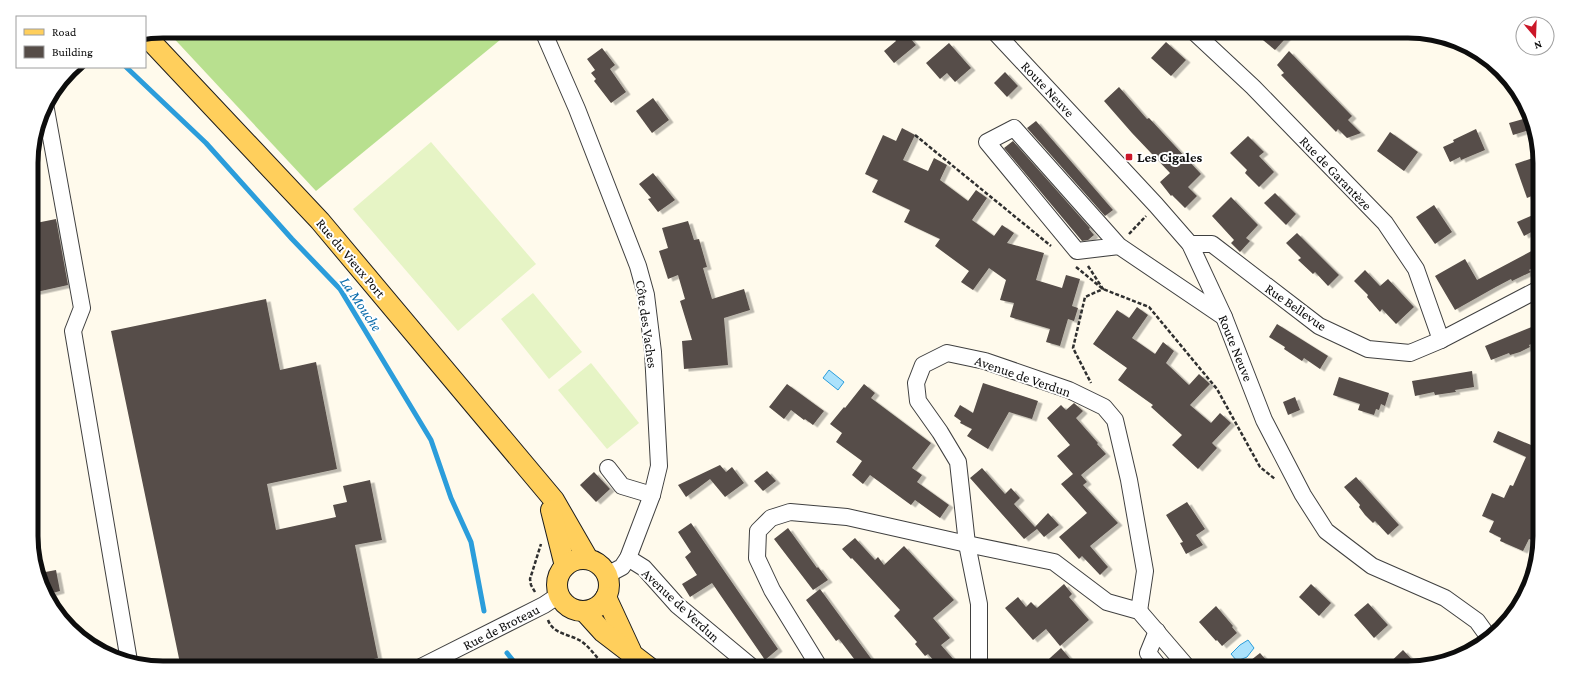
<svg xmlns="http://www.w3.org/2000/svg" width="1571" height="699" font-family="'Crimson Pro',serif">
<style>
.forest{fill:#b8e08f}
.pitch{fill:#e6f4c5}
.water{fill:#abe2fc;stroke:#2b9ddb}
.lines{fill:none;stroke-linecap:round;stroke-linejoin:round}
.stream{stroke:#2b9ddb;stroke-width:5}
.building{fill:#564d48;filter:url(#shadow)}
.minor-casing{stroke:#404040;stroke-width:18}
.major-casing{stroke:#1e1e1e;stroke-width:22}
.path{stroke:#2f2f2f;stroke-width:2.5;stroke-dasharray:4 2;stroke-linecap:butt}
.minor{stroke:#fff;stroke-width:16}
.major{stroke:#ffcf5c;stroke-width:20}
.poi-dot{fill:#cb1728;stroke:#fff;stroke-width:1.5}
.labels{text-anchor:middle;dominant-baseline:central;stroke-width:4;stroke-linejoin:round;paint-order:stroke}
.street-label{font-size:14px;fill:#0d0d0d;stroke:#fff}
.poi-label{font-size:14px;font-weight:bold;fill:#0d0d0d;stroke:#fff;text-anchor:start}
.water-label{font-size:15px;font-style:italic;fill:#096cab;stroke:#fff}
.rim{fill:none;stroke:#0d0d0d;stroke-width:5}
</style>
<defs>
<filter id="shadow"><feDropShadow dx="4.5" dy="2.5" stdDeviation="0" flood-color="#0004"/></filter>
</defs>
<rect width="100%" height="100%" fill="#fffaec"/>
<!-- forest -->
<path class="forest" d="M167 31H511L316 191Z"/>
<!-- pitch -->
<g class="pitch">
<path d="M431 142 536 264 458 331 353 209Z"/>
<path d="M533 293 582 352 549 379 501 319Z"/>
<path d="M591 363 639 423 607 449 558 390Z"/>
</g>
<!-- water -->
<g class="water">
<path d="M829 370 844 382 838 390 823 378Z"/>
<path d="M1248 640 1254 648 1247 657 1237 661 1231 654 1240 645Z"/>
</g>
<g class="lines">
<!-- stream -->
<g class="stream">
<path d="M126 67 206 143 292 239 340 289 431 440 451 498 471 542 484 611"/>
<path d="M507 653 519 668"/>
</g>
</g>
<!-- building -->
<g class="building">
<path d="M902 31H904L916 45 894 63 884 51 896 41 894 38Z"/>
<path d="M1252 31H1292L1275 50Z"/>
<path d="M1166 42 1186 60 1171 76 1151 58Z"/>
<path d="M949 43 971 68 955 82 947 73 940 79 926 63Z"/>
<path d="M602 48 615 65 610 69 626 92 611 103 594 81 596 79 591 73 595 70 587 59Z"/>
<path d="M1289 51 1352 116 1348 120 1361 133 1347 138 1338 129 1336 132 1281 75 1284 73 1277 65Z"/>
<path d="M1005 72 1018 86 1007 97 994 83Z"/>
<path d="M1119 87 1147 119 1149 118 1201 174 1188 187 1197 196 1185 208 1172 195 1171 196 1160 182 1170 173 1132 133 1104 101Z"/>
<path d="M653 98 669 120 652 133 636 111Z"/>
<path d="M1527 118 1532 129 1513 135 1509 123Z"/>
<path d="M1036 121 1113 210 1105 216 1027 128Z"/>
<path d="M902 128 915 135 903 160 928 171 934 158 947 165 940 180 968 201 976 190 987 198 972 220 994 236 1002 225 1014 233 1007 243 1044 253 1036 280 1062 288 1066 275 1080 279 1072 306 1078 308 1074 321 1068 319 1060 346 1046 342 1050 329 1010 317 1014 303 1000 300 1006 280 989 268 973 290 961 282 969 271 935 246 940 239 904 222 910 210 872 192 878 180 865 174 883 135 896 141Z"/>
<path d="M1476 129 1485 150 1461 160 1460 157 1450 162 1443 147 1454 142 1453 140Z"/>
<path d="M1390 132 1418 152 1404 171 1377 151Z"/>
<path d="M1248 136 1264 152 1259 156 1274 172 1259 187 1245 173 1247 170 1230 153Z"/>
<path d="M1013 141 1090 228 1089 229 1094 235 1088 240 1082 241 1004 148Z"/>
<path d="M1539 156V193L1527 198 1515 164Z"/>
<path d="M653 173 675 200 658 212 648 199 651 198 639 184Z"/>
<path d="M1275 193 1296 214 1286 225 1264 203Z"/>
<path d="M1231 197 1258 225 1246 238 1250 241 1240 252 1231 243 1234 240 1212 216Z"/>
<path d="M1434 205 1452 232 1435 244 1416 217Z"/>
<path d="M1533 215 1539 228 1524 236 1517 222Z"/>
<path d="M56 219 68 285 32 293 31 224Z"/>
<path d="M688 221 694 240 699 239 707 267 703 268 712 299 744 289 750 310 724 318 728 365 684 369 682 341 692 340 680 301 685 299 678 275 668 279 659 251 668 248 662 228Z"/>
<path d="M1297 233 1339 275 1328 286 1315 272 1313 274 1298 260 1301 258 1286 243Z"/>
<path d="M1539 247V264L1529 270 1531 272 1512 281 1511 279 1494 288 1455 310 1435 276 1465 259 1477 280Z"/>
<path d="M1365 270 1380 286 1388 279 1414 307 1396 324 1382 309 1380 312 1367 297 1368 295 1354 281Z"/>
<path d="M266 299 280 370 316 362 337 469 267 484 276 530 336 517 333 505 347 502 343 486 370 480 382 540 355 545 378 658 333 668H181L111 331Z"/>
<path d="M1137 307 1148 315 1132 338 1155 354 1163 342 1174 351 1166 363 1189 385 1199 374 1210 384 1190 405 1211 423 1220 413 1231 423 1212 443 1217 448 1198 469 1172 445 1182 435 1151 407 1153 405 1118 380 1127 368 1093 344 1117 310 1129 318Z"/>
<path d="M1277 324 1328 356 1320 369 1304 358 1302 361 1284 349 1285 347 1269 337Z"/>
<path d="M1539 324V341L1529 345 1530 347 1520 352 1510 355 1509 353 1491 360 1485 346Z"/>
<path d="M1472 371 1474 387 1455 390 1456 392 1435 395 1434 392 1415 396 1412 381Z"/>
<path d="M1339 377 1389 393 1385 406 1381 404 1379 410 1376 409 1374 415 1358 410 1360 404 1333 395Z"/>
<path d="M983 383 1038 401 1032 419 1009 412 988 449 967 436 972 429 960 423 961 421 954 416 960 405 973 413Z"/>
<path d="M787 384 824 411 813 425 805 419 804 420 791 410 784 419 769 407Z"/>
<path d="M864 384 875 393 871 398 931 443 912 468 922 475 917 482 949 505 940 518 915 500 911 505 870 475 863 484 852 475 862 461 836 442 842 433 830 424 844 407 845 408Z"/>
<path d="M1295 397 1300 410 1288 415 1283 402Z"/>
<path d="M1074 403 1083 411 1076 418 1098 443 1097 444 1106 454 1081 475 1087 482 1083 485 1118 523 1090 546 1108 567 1100 575 1082 556 1079 559 1059 537 1087 513 1061 484 1073 474 1057 456 1070 445 1047 418 1061 405 1066 410Z"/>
<path d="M1540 427V488L1536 497 1540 498V537L1539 543 1529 539 1523 551 1500 541 1501 538 1489 532 1494 521 1482 516 1492 493 1504 498 1510 485 1513 486 1526 457 1493 442 1498 431 1531 445Z"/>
<path d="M720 465 726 472 732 467 744 483 725 497 710 479 686 497 678 485Z"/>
<path d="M982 468 1005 494 1011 488 1020 498 1014 504 1035 527 1048 513 1059 525 1044 537 1037 529 1024 539 970 478Z"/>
<path d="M767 471 776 481 763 491 754 481Z"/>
<path d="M594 472 610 489 596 502 580 485Z"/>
<path d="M1356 477 1399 525 1388 535 1375 521 1373 523 1365 515 1359 507 1360 505 1344 487Z"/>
<path d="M1187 502 1205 529 1196 535 1203 545 1186 554 1180 543 1183 542 1166 515Z"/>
<path d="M691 523 778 649 765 660 712 583 690 597 682 584 697 575 685 557 691 552 678 532Z"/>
<path d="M788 528 817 568 818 567 828 580 813 590 774 539Z"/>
<path d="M855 538 875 560 878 557 884 565 904 546 954 600 933 618 950 638 941 645 961 668H940L928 654 925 656 915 644 917 642 894 616 900 610 852 558 851 559 842 549Z"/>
<path d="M56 570 60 591 49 594 40 573Z"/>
<path d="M1064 584 1072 594 1069 597 1089 620 1060 646 1046 629 1033 640 1005 608 1018 597 1026 607 1031 602 1037 608Z"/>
<path d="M1311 584 1331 603 1319 616 1299 597Z"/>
<path d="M820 589 853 634 878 668H861L839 639 836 641 806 600Z"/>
<path d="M1368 603 1388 625 1374 638 1354 615Z"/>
<path d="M1216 606 1233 626 1232 627 1237 633 1222 646 1217 640 1216 641 1199 622Z"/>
<path d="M1061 648 1078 668H1039Z"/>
<path d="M1403 650 1419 667 1384 668Z"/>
<path d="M1260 653 1273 668H1241Z"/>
</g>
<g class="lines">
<!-- minor casing -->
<g class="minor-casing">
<g id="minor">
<path d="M543 31 577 109 638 266 646 295 653 352 659 466 652 495 628 558 622 567 607 575"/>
<path d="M994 31 1156 205 1190 244 1224 317 1264 420 1303 495 1326 531 1372 566 1445 598 1477 621 1490 639"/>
<path d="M1193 31 1253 87 1385 223 1416 269 1441 340"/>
<path d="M45 104 82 308 73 331 129 661"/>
<path d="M1190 244H1212L1319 326 1368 349 1410 353 1441 340 1539 289"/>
<path d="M1119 246 1077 251 987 142 1014 128 1119 246 1224 317"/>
<path d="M608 468 622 486 652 495"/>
<path d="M628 558 644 568 677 605 753 668"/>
<path d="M1157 631 1148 653 1160 668"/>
<path d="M419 668 544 605 559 595"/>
<path d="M813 668 818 665 772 590 757 558 758 531 771 518 790 512 847 517 967 544 1054 562 1107 602 1139 611 1188 668"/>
<path d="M979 668V604L967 544 958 462 940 432 918 401 916 383 923 365 947 353 985 361 1069 390 1104 407 1115 420 1129 480 1145 571 1139 611"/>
</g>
</g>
<!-- major casing -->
<g class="major-casing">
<g id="major">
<path d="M145 35 320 221 554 500 588 559"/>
<path d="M551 510 565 566"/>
<circle cx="583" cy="585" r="26"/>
<path d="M606 597 631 651"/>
<path d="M584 611 603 632 650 668"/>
</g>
</g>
<!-- path -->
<g class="path">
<path d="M915 135 1051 246"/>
<path d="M1129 234 1146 216"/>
<path d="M1088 266 1103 289 1085 297 1073 348 1091 383"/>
<path d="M1076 267 1103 289 1149 307 1217 389 1260 467 1275 479"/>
<path d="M535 592 531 585 530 579 541 544"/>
<path d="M548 620C553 634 569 634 581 641 591 648 598 660 607 668"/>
</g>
<!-- minor -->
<use href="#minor" class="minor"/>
<!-- major -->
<use href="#major" class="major"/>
</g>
<!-- markers -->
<rect class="poi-dot" x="1125" y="153" width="8" height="8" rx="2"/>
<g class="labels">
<!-- street labels -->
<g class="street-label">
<text transform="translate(1048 89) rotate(47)">Route Neuve</text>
<text transform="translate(1336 173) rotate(46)">Rue de Garantèze</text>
<text transform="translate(351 258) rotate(50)">Rue du Vieux Port</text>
<text transform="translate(1296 307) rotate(35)">Rue Bellevue</text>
<text transform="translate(647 324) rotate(82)">Côte des Vaches</text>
<text transform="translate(1236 348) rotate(68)">Route Neuve</text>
<text transform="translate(1023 376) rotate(19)">Avenue de Verdun</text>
<text transform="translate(681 605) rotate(43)">Avenue de Verdun</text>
<text transform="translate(501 627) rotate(-27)">Rue de Broteau</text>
</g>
<!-- poi labels -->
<g class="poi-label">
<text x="1137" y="157">Les Cigales</text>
</g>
<!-- water labels -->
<g class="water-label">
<text transform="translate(361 304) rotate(56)">La Mouche</text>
</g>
</g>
<!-- crop -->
<path d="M0 0H1571V699H0ZM163 38H1408A125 125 0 0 1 1533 163V536A125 125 0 0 1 1408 661H163A125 125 0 0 1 38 536V163A125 125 0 0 1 163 38Z" fill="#fff" fill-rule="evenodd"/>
<path class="rim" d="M163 38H1408A125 125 0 0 1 1533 163V536A125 125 0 0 1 1408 661H163A125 125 0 0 1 38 536V163A125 125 0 0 1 163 38Z"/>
<!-- legend -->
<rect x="16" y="16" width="130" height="52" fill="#ffffff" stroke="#9e9e9e"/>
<rect x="24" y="29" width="20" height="6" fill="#ffcf5c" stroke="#9e9e9e"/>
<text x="52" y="36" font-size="12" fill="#0d0d0d">Road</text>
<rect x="24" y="46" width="20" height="12" fill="#564d48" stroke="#9e9e9e"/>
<text x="52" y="56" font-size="12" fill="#0d0d0d">Building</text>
<!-- north arrow -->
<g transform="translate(1535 36) rotate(161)"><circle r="19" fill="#ffffff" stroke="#9e9e9e"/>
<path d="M0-3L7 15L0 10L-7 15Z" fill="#cb1728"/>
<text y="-6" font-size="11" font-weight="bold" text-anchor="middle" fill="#0d0d0d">N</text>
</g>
</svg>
